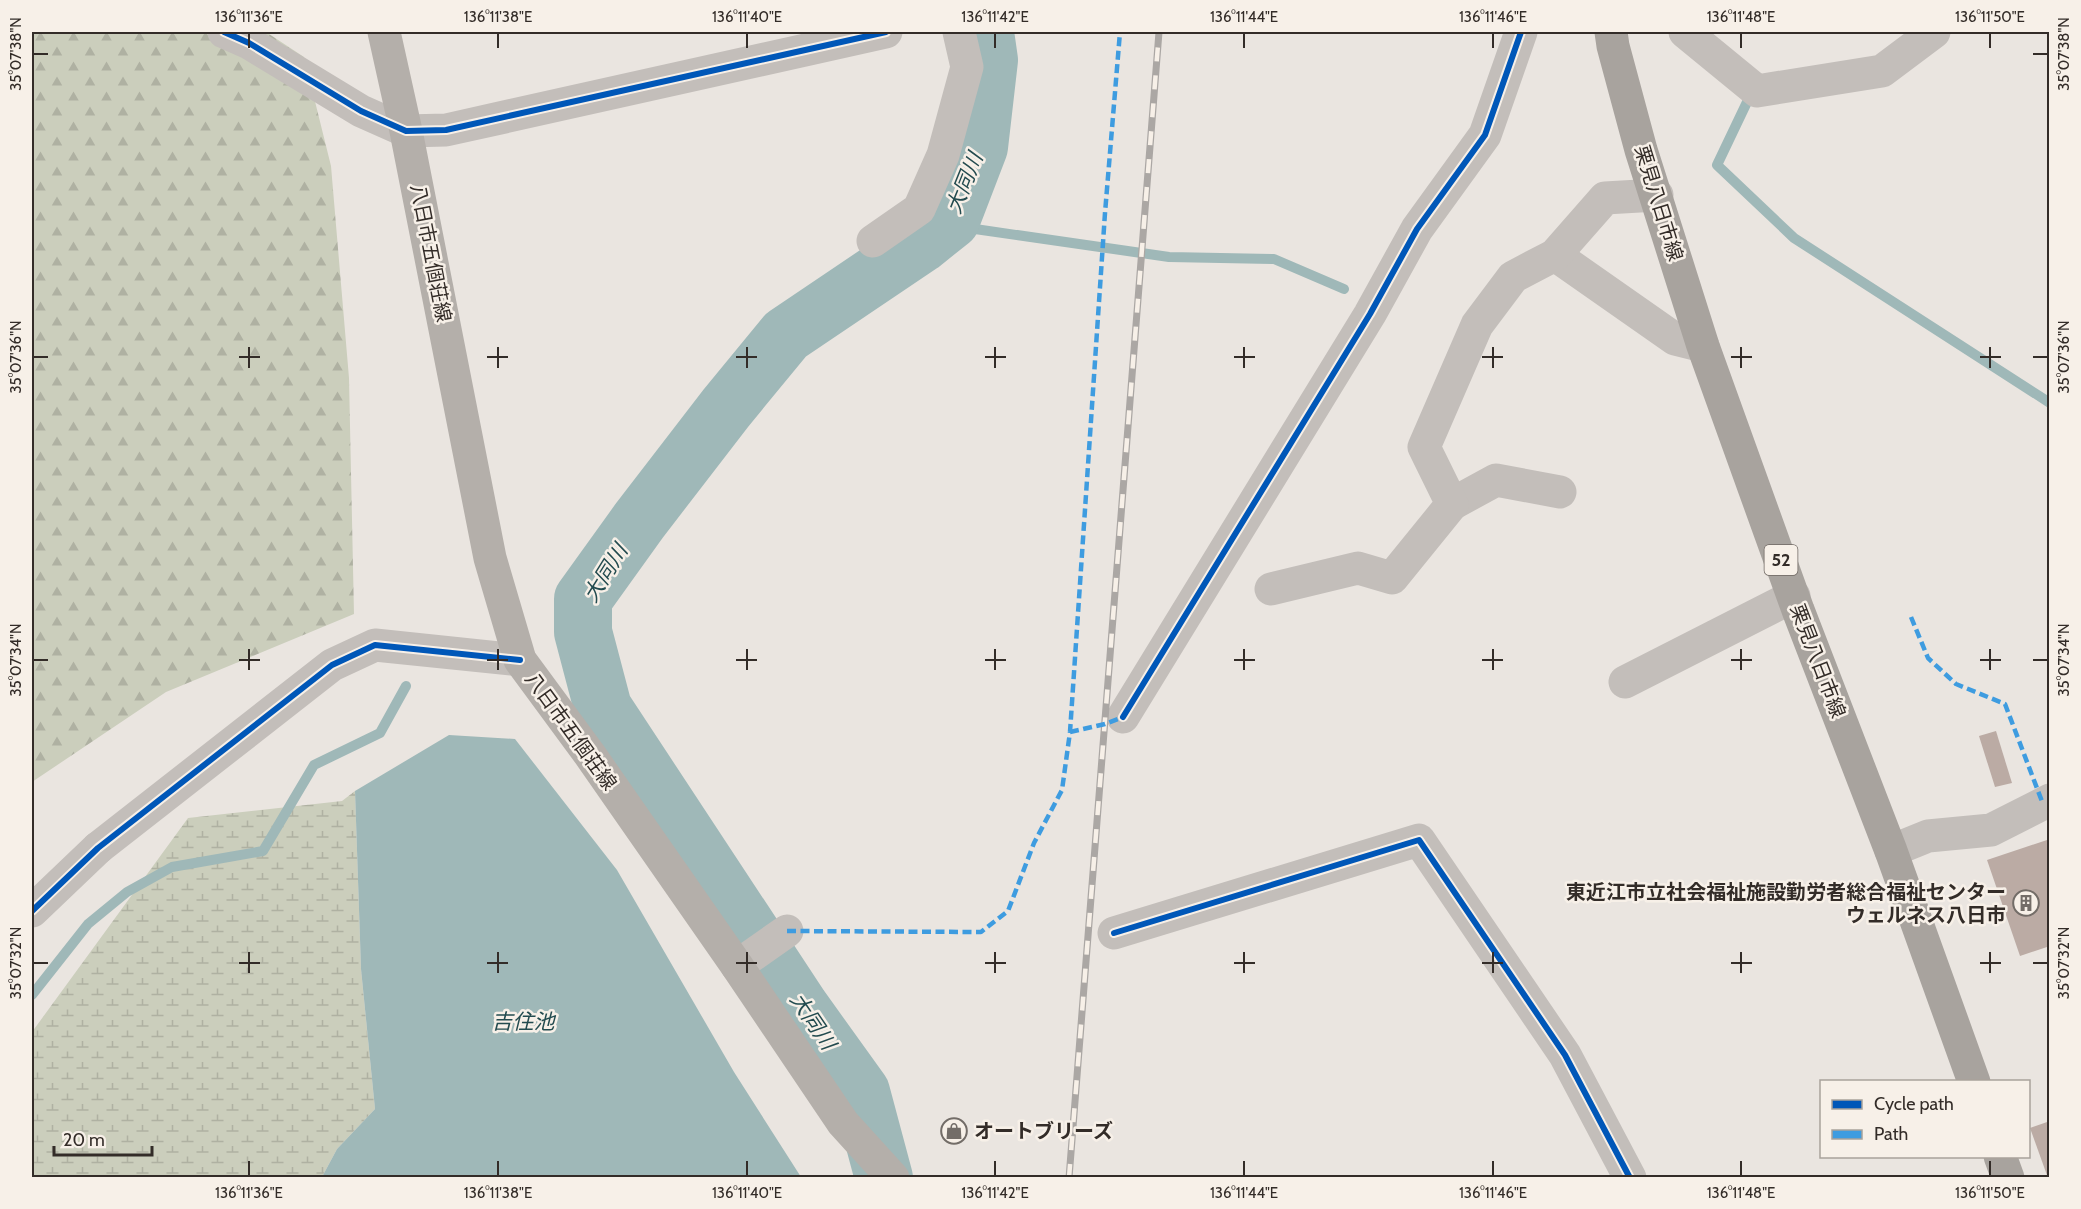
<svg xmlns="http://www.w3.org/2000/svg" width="2081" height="1209" font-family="Cabin,'Noto Sans JP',sans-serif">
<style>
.forest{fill:url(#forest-firs)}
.wetland{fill:url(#wetland-marsh)}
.water{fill:#9fb8b8}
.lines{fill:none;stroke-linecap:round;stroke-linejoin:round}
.stream{stroke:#9fb8b8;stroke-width:10}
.river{stroke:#9fb8b8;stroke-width:58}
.building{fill:#bbaba4}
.minor{stroke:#c3beba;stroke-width:33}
.tertiary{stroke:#c3beba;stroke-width:33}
.secondary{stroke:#b4afaa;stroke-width:33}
.primary{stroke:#a8a39e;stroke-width:33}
.rail-casing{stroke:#aba7a4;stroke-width:7}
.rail{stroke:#f7f0e8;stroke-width:4.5;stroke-dasharray:14;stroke-linecap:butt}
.quiet{stroke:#3e9ce0;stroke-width:4.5;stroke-dasharray:9 4.5;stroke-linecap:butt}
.cycleway-casing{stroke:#f7f0e8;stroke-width:10}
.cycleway{stroke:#0057b8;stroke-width:6}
.ticks{fill:none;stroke:#332c28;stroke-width:2}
.labels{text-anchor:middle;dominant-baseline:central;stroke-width:5;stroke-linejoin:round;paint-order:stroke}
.shield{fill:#f7f0e8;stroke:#6e6762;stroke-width:1.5}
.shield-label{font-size:18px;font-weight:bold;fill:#332c28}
.street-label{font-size:20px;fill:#332c28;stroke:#f7f0e8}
.poi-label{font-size:20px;font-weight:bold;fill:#332c28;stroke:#f7f0e8;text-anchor:end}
.water-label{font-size:21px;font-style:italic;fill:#234b4f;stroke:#f7f0e8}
.neatline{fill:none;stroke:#332c28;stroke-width:2}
.ticks-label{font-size:15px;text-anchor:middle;fill:#332c28}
</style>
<defs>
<pattern id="forest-firs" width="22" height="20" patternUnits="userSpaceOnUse" patternTransform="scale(1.5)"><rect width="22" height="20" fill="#cbcebc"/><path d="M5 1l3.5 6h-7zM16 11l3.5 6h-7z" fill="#afb1a2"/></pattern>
<pattern id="wetland-marsh" width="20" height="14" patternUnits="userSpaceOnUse" patternTransform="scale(1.5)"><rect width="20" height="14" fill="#cbcebc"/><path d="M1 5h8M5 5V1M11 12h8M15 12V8" fill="none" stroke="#afb1a2"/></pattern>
</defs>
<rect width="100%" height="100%" fill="#eae5e0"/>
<!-- forest -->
<path class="forest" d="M32 32H266L304 57 331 166 349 378 354 614 166 692 32 782Z"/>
<!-- wetland -->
<path class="wetland" d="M355 791 361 969 375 1109 337 1149 322 1177 32 1178V1032L188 818 342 801Z"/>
<!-- water -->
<path class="water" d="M449 735 515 739 617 870 734 1072 801 1177H322L337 1149 375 1109 361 969 355 791Z"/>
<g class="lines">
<!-- stream -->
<g class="stream">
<path d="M1748 100 1717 165 1794 238 2050 403"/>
<path d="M951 220 975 229 1169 257 1274 259 1344 289"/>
<path d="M32 995 88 924 127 892 172 867 263 851 314 765 380 733 406 686"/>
</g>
<!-- river -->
<path class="river" d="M884 1178 861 1092 800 1007 603 708 583 632V599L639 521 726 408 786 335 921 244 951 220 979 147 989 60 985 32"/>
</g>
<!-- building -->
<g class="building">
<path d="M1996 731 2012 783 1995 787 1979 736Z"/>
<path d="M2050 839V946L2020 956 1987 860Z"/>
<path d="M2050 1121V1178H2048L2030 1128Z"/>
</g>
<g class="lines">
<!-- minor -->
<g class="minor">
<path d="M224 32 249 43 361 111 406 131 446 130 886 32"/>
<path d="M1685 32 1757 91 1882 71 1934 32"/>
<path d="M873 241 919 209 943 155 967 67 959 32"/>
<path d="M1555 255 1675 339 1703 346"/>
<path d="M1452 504 1496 480 1560 492"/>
<path d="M1271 589 1358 568 1392 578 1452 504 1424 447 1477 325 1513 277 1555 255 1605 198 1657 195"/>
<path d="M1625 682 1794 596"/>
<path d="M1123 717 1370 314 1417 229 1485 135 1521 32"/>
<path d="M98 848 332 665 375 645 520 660"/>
<path d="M1891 851 1928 836 1991 830 2050 800"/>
<path d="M1114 933 1419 840 1565 1055 1630 1178"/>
<path d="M737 966 787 931"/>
</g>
<!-- tertiary -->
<path class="tertiary" d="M32 911 98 848"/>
<!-- secondary -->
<path class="secondary" d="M384 32 406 131 490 558 520 660 590 755 737 966 843 1123 893 1178"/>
<!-- primary -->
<g class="primary">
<path d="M1611 32 1613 46 1641 150 1703 346 1798 610 1891 851 1974 1082"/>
<path d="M2000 1156 2008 1178"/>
</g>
<!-- rail casing -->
<g class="rail-casing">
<path id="rail" d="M1069 1178 1159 32"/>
</g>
<!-- rail -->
<use href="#rail" class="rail"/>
<!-- quiet -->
<g class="quiet">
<path d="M1911 617 1928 658 1956 684 2005 704 2043 804"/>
<path d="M1070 732 1105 724 1123 717"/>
<path d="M787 931 981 932 1008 911 1034 843 1062 790 1070 732 1105 213 1120 32"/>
</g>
<!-- cycleway casing -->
<g class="cycleway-casing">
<g id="cycleway">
<path d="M224 32 249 43 361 111 406 131 446 130 886 32"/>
<path d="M1123 717 1370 314 1417 229 1485 135 1521 32"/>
<path d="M32 911 98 848 332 665 375 645 520 660"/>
<path d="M1114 933 1419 840 1565 1055 1630 1178"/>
</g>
</g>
<!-- cycleway -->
<use href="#cycleway" class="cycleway"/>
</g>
<!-- ticks -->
<path class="ticks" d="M249 33V48M498 33V48M747 33V48M995 33V48M1244 33V48M1493 33V48M1741 33V48M1990 33V48M33 54H48M2033 54H2048M249 347V368M498 347V368M747 347V368M995 347V368M1244 347V368M1493 347V368M1741 347V368M1990 347V368M33 357H48M239 357H260M487 357H508M736 357H757M985 357H1006M1234 357H1255M1482 357H1503M1731 357H1752M1980 357H2001M2033 357H2048M249 649V670M498 649V670M747 649V670M995 649V670M1244 649V670M1493 649V670M1741 649V670M1990 649V670M33 660H48M239 660H260M487 660H508M736 660H757M985 660H1006M1234 660H1255M1482 660H1503M1731 660H1752M1980 660H2001M2033 660H2048M249 952V973M498 952V973M747 952V973M995 952V973M1244 952V973M1493 952V973M1741 952V973M1990 952V973M33 963H48M239 963H260M487 963H508M736 963H757M985 963H1006M1234 963H1255M1482 963H1503M1731 963H1752M1980 963H2001M2033 963H2048M249 1161V1176M498 1161V1176M747 1161V1176M995 1161V1176M1244 1161V1176M1493 1161V1176M1741 1161V1176M1990 1161V1176"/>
<!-- icons -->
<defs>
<g id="building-ring" transform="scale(1.35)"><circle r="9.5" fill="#f7f0e8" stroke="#736d68" stroke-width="1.5"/><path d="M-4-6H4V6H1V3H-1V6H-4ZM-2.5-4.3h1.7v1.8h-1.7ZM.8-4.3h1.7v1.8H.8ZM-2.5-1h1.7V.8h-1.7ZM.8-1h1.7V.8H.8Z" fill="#736d68"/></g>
<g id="shop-ring" transform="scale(1.35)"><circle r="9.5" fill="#f7f0e8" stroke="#736d68" stroke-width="1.5"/><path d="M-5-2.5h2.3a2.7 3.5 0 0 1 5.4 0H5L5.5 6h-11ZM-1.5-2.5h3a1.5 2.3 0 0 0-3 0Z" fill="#736d68"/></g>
</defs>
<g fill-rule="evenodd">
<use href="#building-ring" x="2026" y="903"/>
<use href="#shop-ring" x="954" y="1131"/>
</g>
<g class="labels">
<!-- shield labels -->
<rect class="shield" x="1764.5" y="545" width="33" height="30" rx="4.5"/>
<g class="shield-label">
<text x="1781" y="560">52</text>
</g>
<!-- street labels -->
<g class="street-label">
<text transform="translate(1659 203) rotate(73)">栗見八日市線</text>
<text transform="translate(431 253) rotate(79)">八日市五個荘線</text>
<text transform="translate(1818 661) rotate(69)">栗見八日市線</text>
<text transform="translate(571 731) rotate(54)">八日市五個荘線</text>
</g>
<!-- poi labels -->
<g class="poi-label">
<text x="2006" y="892">東近江市立社会福祉施設勤労者総合福祉センター<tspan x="2006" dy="23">ウェルネス八日市</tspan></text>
<text x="974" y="1131" text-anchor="start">オートブリーズ</text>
</g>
<!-- water labels -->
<g class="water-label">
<text transform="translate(964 183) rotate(-68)">大同川</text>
<text transform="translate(605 573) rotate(-58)">大同川</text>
<text x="523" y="1021">吉住池</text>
<text transform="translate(813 1021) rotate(56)">大同川</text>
</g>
</g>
<!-- border -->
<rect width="2081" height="1209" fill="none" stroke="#f7f0e8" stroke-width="66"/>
<!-- legend -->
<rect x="1820" y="1080" width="210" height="78" fill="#f7f0e8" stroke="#a9a29b" stroke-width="1.5"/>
<rect x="1832" y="1100" width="30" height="9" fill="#0057b8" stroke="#a9a29b" stroke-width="1.5"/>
<text x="1874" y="1110" font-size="18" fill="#332c28">Cycle path</text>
<rect x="1832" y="1130" width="30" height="9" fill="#3e9ce0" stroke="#a9a29b" stroke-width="1.5"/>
<text x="1874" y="1140" font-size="18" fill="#332c28">Path</text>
<!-- scale -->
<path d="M54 1146v9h98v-9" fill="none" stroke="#332c28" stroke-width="3"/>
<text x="63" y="1146" font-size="18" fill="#332c28" stroke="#f7f0e8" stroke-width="4.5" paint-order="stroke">20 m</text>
<rect x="33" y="33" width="2015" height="1143" class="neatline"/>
<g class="ticks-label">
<text x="249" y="22">136°11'36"E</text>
<text x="498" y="22">136°11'38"E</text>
<text x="747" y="22">136°11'40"E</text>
<text x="995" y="22">136°11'42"E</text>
<text x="1244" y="22">136°11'44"E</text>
<text x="1493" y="22">136°11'46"E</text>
<text x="1741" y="22">136°11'48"E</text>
<text x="1990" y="22">136°11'50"E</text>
<text transform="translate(16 54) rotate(-90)" y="5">35°07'38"N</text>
<text transform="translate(2064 54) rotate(-90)" y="5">35°07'38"N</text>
<text transform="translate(16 357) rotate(-90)" y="5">35°07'36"N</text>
<text transform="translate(2064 357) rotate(-90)" y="5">35°07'36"N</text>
<text transform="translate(16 660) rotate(-90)" y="5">35°07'34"N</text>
<text transform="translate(2064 660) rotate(-90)" y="5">35°07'34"N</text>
<text transform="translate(16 963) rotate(-90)" y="5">35°07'32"N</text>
<text transform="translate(2064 963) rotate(-90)" y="5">35°07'32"N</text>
<text x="249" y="1198">136°11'36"E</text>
<text x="498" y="1198">136°11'38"E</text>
<text x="747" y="1198">136°11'40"E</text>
<text x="995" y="1198">136°11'42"E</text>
<text x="1244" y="1198">136°11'44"E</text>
<text x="1493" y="1198">136°11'46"E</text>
<text x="1741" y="1198">136°11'48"E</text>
<text x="1990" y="1198">136°11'50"E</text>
</g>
</svg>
